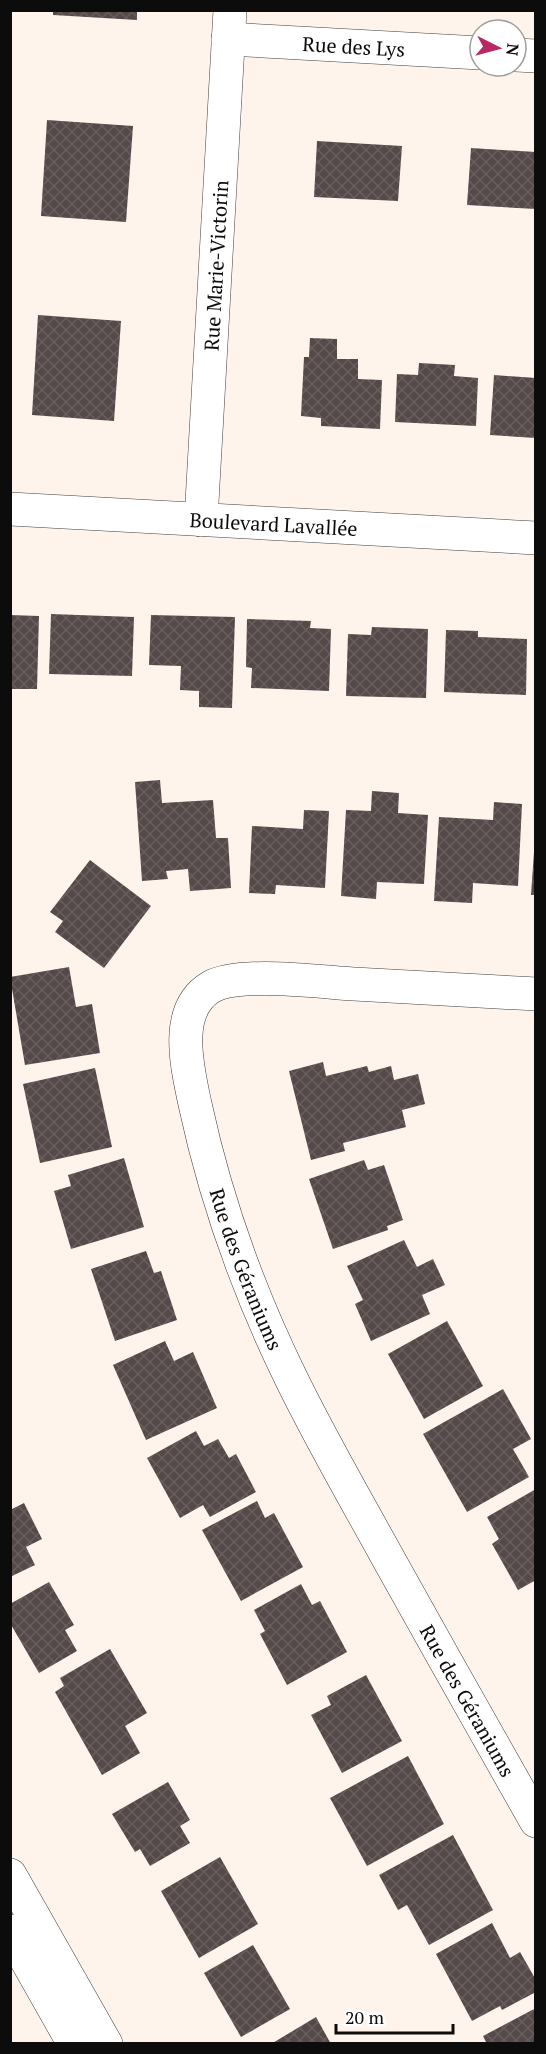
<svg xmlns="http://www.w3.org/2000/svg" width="546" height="2054" font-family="'PT Serif',serif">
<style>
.building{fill:url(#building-cross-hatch)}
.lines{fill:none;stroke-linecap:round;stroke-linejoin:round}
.minor-casing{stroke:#3f3f3f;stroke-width:34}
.minor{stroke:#fff;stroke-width:33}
.labels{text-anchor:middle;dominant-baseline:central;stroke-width:6;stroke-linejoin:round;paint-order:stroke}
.street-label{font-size:20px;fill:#0c0c0c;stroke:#fff}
</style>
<defs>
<pattern id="building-cross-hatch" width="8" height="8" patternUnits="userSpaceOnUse" patternTransform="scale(1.5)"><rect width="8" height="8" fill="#554949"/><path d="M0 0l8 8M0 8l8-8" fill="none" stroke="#685f5f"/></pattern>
</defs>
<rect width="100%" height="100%" fill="#fef4ec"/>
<!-- building -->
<g class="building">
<path d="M53 10H137V20L53 15Z"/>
<path d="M47 120 133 126 126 222 41 216Z"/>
<path d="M317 141 402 146 398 201 314 197Z"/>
<path d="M471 148 536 152V209L467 205Z"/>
<path d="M38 315 121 321 114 421 32 415Z"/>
<path d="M310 338 337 339V359H358V379L382 380 380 429 321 426V418L301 416 304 357H309Z"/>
<path d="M419 363 455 365 454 376 478 378 476 426 395 422 397 374 418 375Z"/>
<path d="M494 375 536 378V438L490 435Z"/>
<path d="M51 614 134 617 132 676 49 674Z"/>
<path d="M10 615 39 616 37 689H10Z"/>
<path d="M151 615 235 617 232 708 199 707V691L180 690 181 666 149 665Z"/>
<path d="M247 619 311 621 310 628 331 629 329 691 251 688 252 668 246 667Z"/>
<path d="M372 627 428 629 426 698 346 696 348 634 371 635Z"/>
<path d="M446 630 478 631V637L527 639 526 695 444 692Z"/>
<path d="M160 780 162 803 213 800 216 838H228L231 888 190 891 188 869 166 871 168 879 142 881 135 782Z"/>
<path d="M372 791 399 793 398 813 428 815 424 884 377 882 376 899 341 896 346 810 371 811Z"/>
<path d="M494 802 522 804 518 886 473 883 472 903 434 901 439 817 493 820Z"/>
<path d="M304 810 329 811 325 888 276 885 275 894 249 893 252 826 303 829Z"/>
<path d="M534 852H536V895H531Z"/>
<path d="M90 860 151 906 104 968 55 932 63 921 50 912Z"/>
<path d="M69 967 76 1007 92 1004 100 1053 25 1065 10 977Z"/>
<path d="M323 1062 326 1076 367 1066 369 1072 391 1066 394 1080 418 1074 425 1104 402 1110 406 1127 343 1143 345 1151 311 1160 289 1071Z"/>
<path d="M95 1068 112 1147 40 1163 23 1084Z"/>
<path d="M124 1158 144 1227 71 1249 54 1191 71 1186 68 1175Z"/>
<path d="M364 1160 368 1170 384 1165 403 1220 387 1226 388 1230 333 1249 309 1179Z"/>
<path d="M404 1240 417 1267 433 1259 445 1285 422 1295 430 1314 371 1341 355 1304 363 1300 347 1266Z"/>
<path d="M146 1251 154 1273 161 1271 177 1320 115 1341 91 1269Z"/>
<path d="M447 1321 483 1386 424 1419 388 1354Z"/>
<path d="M165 1341 174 1361 193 1352 217 1408 146 1440 113 1365Z"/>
<path d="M503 1389 531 1439 513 1449 529 1477 467 1512 423 1434Z"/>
<path d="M196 1431 204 1446 218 1439 229 1458 236 1454 256 1492 210 1517 203 1505 180 1518 147 1458Z"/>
<path d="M536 1489V1580L518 1590 492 1544 499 1539 487 1517Z"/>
<path d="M257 1501 265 1518 274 1513 303 1567 241 1601 202 1530Z"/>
<path d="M24 1503 42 1539 26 1547 35 1565 10 1577V1510Z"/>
<path d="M49 1582 74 1625 65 1630 77 1651 39 1673 10 1623V1604Z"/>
<path d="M301 1584 312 1605 320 1601 347 1652 287 1685 260 1634 265 1631 254 1610Z"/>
<path d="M110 1649 147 1713 125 1726 140 1753 102 1775 55 1692 64 1686 60 1678Z"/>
<path d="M366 1675 402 1741 342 1773 311 1715 331 1705 327 1696Z"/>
<path d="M408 1756 444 1824 367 1866 330 1798Z"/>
<path d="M168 1782 190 1820 180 1826 190 1843 150 1866 140 1849 135 1852 112 1814Z"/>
<path d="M453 1835 493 1910 429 1945 407 1905 398 1910 379 1875Z"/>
<path d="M220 1857 258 1924 199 1958 161 1891Z"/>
<path d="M492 1923 510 1958 520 1952 536 1980V1992L502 2010 500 2006 472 2021 436 1954Z"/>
<path d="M253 1945 290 2009 241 2037 204 1973Z"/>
<path d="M536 2008V2044H487L483 2036Z"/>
<path d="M316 2017 331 2044H271Z"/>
</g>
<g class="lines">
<!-- minor casing -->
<g class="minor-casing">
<g id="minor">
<path id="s1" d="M228 39 480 53"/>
<path d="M516 55 536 56"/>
<path id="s2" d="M10 509 536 538"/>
<path id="s3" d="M201 520 230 10"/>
<path id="s4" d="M536 994C475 991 414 987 354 984 320 982 239 971 211 987 172 1010 188 1070 195 1104 215 1197 248 1290 290 1376 320 1438 355 1498 388 1558 437 1646 486 1733 536 1821"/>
<path d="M10 1875 106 2044"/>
<path d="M10 1931 74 2044"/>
</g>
</g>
<!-- minor -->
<use href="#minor" class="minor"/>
</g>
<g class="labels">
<!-- street labels -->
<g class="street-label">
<text stroke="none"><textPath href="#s1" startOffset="126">Rue des Lys</textPath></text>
<text stroke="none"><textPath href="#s3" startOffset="255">Rue Marie-Victorin</textPath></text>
<text stroke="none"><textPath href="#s2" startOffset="264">Boulevard Lavallée</textPath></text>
<text stroke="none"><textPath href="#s4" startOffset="626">Rue des Géraniums</textPath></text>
<text stroke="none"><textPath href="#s4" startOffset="1112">Rue des Géraniums</textPath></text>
</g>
</g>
<!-- border -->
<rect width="546" height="2054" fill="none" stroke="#0c0c0c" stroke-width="24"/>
<!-- north arrow -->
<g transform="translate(498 48) rotate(96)"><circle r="28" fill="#ffffff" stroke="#9e9e9e" stroke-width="1.5"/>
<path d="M0-4.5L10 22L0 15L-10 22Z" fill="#b72964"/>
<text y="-9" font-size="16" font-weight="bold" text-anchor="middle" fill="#0c0c0c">N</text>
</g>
<!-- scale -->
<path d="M336 2024v9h117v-9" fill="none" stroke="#0c0c0c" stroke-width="3"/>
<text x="345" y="2024" font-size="18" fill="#0c0c0c" stroke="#ffffff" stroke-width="4.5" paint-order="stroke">20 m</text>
</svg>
